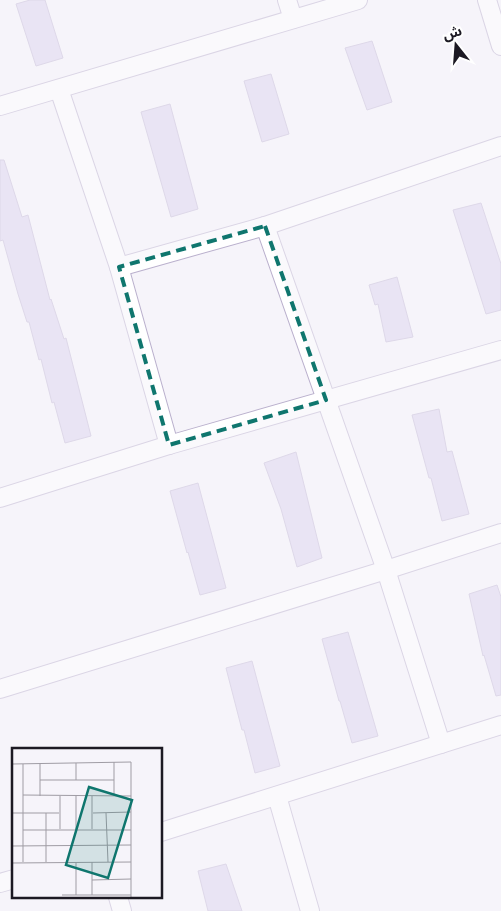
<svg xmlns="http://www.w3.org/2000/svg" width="501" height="911" font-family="Lato,'Noto Sans Arabic',sans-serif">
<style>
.building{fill:#dad0ee;stroke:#c0b6d4}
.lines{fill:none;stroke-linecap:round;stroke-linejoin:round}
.minor-casing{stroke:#bab0cd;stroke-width:20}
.minor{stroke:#fff;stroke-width:18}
.marked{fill:none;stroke:#0f766e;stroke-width:4;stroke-dasharray:10 6;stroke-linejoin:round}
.inset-road{fill:none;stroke:#9f9ca4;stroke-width:1}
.view{fill:#0f766e;fill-opacity:0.15;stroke:#0f766e;stroke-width:2.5}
.inset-edge{fill:none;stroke:#1c1923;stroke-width:2.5}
</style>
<rect width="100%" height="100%" fill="#f6f4fa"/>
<!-- building -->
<g class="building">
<path d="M30 0H45L63 58 36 66 16 4Z"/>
<path d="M372 41 392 102 367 110 345 48Z"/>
<path d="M271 74 289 134 262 142 244 81Z"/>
<path d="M170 104 198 209 171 217 141 112Z"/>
<path d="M0 160H4L22 217 28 215 50 300 51 299 64 339 66 338 91 436 65 443 54 402 52 403 41 359 39 360 29 322H27L18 294 3 240 0 241Z"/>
<path d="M481 203 501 264V310L486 314 453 210Z"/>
<path d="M397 277 413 337 386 342 378 304 375 305 369 285Z"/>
<path d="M439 409 447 452 452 451 469 514 442 521 431 478H429L412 415Z"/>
<path d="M296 452 322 558 297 567 281 509 264 463Z"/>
<path d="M198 483 226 588 200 595 188 552 187 553 170 491Z"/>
<path d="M497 585 501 597V695L496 696 484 655 483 656 469 594Z"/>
<path d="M348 632 378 736 352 743 340 701H339L322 639Z"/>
<path d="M252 661 280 766 255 773 244 730H242L226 668Z"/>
<path d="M226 864 242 911H208L198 871Z"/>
</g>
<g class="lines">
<!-- minor casing -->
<g class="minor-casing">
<g id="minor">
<path d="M287 0 293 19"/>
<path d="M487 0 501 46"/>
<path d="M59 89 119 267 169 445"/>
<path d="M0 106 358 0"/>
<path d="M265 226 386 570 441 744"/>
<path d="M119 267 265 226 501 146"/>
<path d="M0 498 169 445 501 350"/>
<path d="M0 689 386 570 501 533"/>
<path d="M277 796 310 911"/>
<path d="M161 832 501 725"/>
<path d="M0 883 14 879"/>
<path d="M118 897 122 911"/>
</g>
</g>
<!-- minor -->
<use href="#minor" class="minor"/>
</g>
<!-- marked area -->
<path d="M0 0H501V911H0ZM265 226 326 400 169 445 119 267Z" fill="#f6f4fa" fill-opacity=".55" fill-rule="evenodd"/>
<path class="marked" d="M265 226 326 400 169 445 119 267Z"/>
<!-- overview -->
<g transform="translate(12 748)">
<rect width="150" height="150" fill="#f6f4fa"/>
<path class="inset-road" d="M102 14V48M0 16 119 14V150M11 16V114M28 32H102M64 32V15M11 47 119 48M28 48V15M48 48V81M80 48V81M0 65H47M81 65 119 64M94 65 96 114M64 81V48M11 82H119M0 98 119 97M34 114V65M80 114V147M0 115 119 114M80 132 119 131M50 147H119M64 147V114"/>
<path class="view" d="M77 39 120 52 96 130 54 117Z"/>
<rect width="150" height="150" class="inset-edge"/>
</g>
<!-- north arrow -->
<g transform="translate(456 45) rotate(343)" stroke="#ffffff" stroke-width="4" paint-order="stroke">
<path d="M0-4L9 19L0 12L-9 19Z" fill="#1c1923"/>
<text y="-8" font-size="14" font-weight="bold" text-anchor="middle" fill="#1c1923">ش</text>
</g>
</svg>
